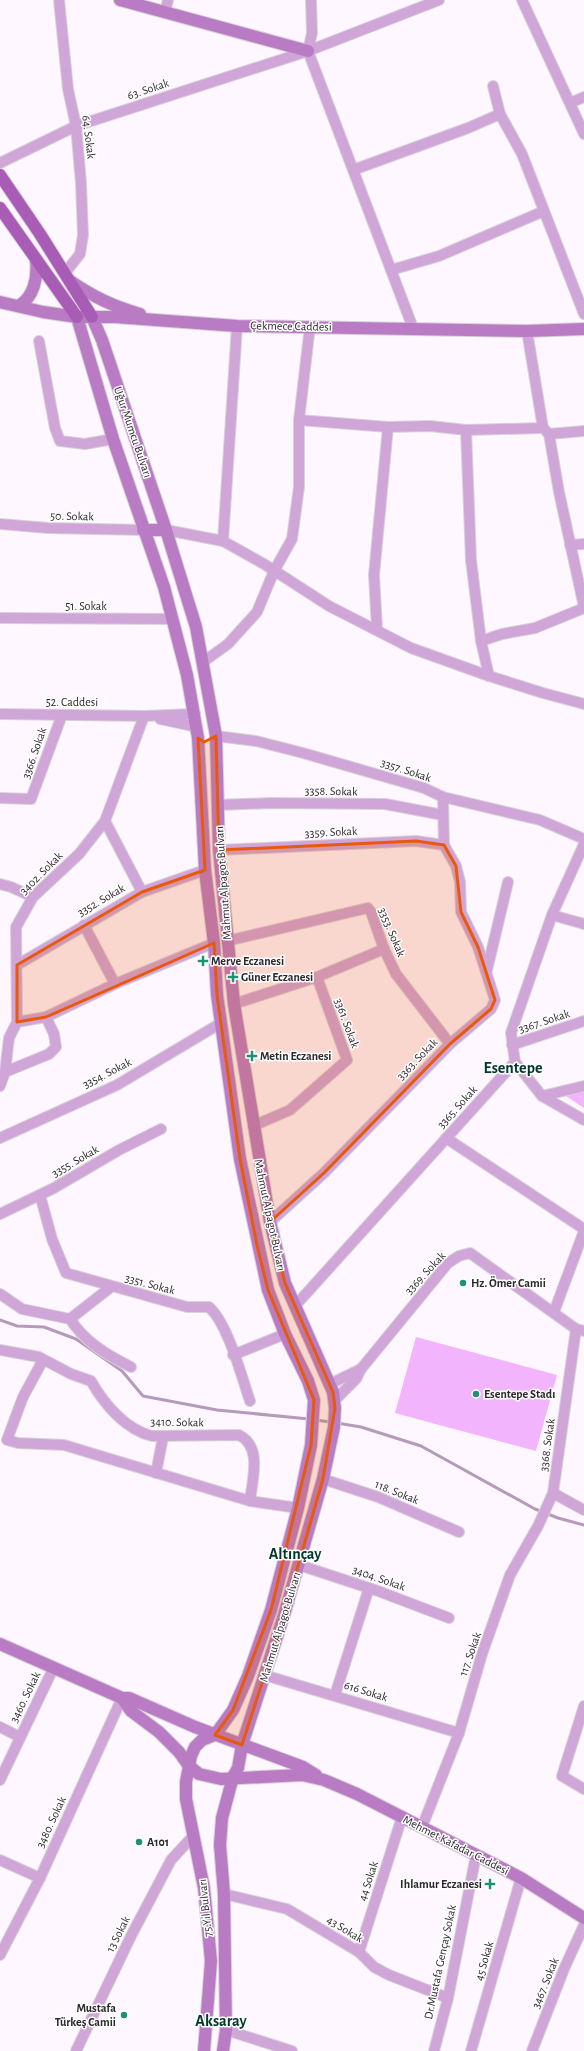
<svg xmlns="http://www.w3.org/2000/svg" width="584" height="2051" font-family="'Alegreya Sans',sans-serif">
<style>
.green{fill:#f2b5fd}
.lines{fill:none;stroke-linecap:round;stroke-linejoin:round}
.stream{stroke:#b69abb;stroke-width:3}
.street-casing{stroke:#d8d2d9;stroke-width:12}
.secondary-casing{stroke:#d8d2d9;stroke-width:14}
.primary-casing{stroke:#d8d2d9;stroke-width:14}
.street{stroke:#cfa6d7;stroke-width:10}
.secondary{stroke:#b97cc4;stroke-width:12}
.primary{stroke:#a85cb5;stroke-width:12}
.marked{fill:#e8590c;fill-opacity:0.2;stroke:#e8590c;stroke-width:3;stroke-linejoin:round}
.poi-dot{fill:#1d9275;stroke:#fff;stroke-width:1.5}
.labels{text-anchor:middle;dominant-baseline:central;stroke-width:3;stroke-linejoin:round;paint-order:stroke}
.street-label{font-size:12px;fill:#2d272e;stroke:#fff}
.poi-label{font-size:12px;font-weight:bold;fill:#2d272e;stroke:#fff;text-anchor:start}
.district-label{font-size:16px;font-weight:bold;fill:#00382b;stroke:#fff}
</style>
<rect width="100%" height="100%" fill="#fef7ff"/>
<!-- green -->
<g class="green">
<path d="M584 1090V1108L566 1096Z"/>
<path d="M416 1337 557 1375 536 1451 395 1413Z"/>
</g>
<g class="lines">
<!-- stream -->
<g class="stream">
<path d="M0 1320 17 1326 44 1327 76 1339 122 1371 143 1396 217 1410 309 1419"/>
<path d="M315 1420 331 1422"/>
<path d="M337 1423 361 1427 421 1446 535 1509 558 1518 584 1525"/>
</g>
<!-- street casing -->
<g class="street-casing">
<g id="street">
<path d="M59 0 68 89 76 126 81 183 83 235 80 254 65 273"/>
<path d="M311 0 312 33 308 51 413 328"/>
<path d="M522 0 584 134"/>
<path d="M165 12 168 0"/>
<path d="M493 86 500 114 522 154 584 314"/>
<path d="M570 103 584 97"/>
<path d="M0 163 76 126 308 51 439 0"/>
<path d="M353 170 468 128 500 114"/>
<path d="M391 270 439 256 544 211"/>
<path d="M527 331 543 428 549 434 559 492 584 607"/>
<path d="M39 341 55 428 60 441 85 444 113 439"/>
<path d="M299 420 388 427 430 426 466 430 543 428"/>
<path d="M466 430 471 560 481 641"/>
<path d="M549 434 584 431"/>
<path d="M0 524 48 528 143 530"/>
<path d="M166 530 223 541 264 564 329 606 411 648 489 676 481 641 502 634 535 628 584 608"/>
<path d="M223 541 237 326"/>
<path d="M570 545 584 544"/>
<path d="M0 618 173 619"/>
<path d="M377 629 374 575 388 427"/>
<path d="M203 662 228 644 257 612 274 571 292 539 299 487V420L310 326"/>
<path d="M489 676 543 693 584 704"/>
<path d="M0 714 144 716 195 714"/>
<path d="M160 719 197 727"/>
<path d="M216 736 256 741 303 753 424 788 443 797 540 820 584 839"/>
<path d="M0 798 31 799 62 715"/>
<path d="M217 805 271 803 385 804 443 815"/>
<path d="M105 821 142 892"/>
<path d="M584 844 552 915 511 1033 515 1062 542 1096 584 1120"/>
<path d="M219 850 416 841 444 845"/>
<path d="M0 884 11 887 33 897"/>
<path d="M552 915 584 924"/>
<path d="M84 925 115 984"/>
<path d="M227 941 368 908 371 912 384 949 396 974 450 1044"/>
<path d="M17 965 142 892 205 870"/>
<path d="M487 970 508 882"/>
<path d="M234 1004 317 977 384 949"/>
<path d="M17 1022 46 1017 115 984 214 943"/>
<path d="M512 1045 584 1021"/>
<path d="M5 1072 49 1054 56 1047 54 1034 46 1017"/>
<path d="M0 1086 5 1072 9 1038 17 1022 16 927 33 897 79 854 105 821 144 716"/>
<path d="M542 1096 584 1086"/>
<path d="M253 1126 290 1110 347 1060 317 977"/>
<path d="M0 1138 117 1085 221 1023"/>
<path d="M446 1138 584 1229"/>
<path d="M40 1195 52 1239 66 1273 187 1307H209C228 1324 241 1375 250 1401"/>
<path d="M0 1214 54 1188 119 1150 161 1129"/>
<path d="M270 1222 324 1173 450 1044 491 1009 495 1000 478 947 461 912 460 882 456 866 444 845 443 797"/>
<path d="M0 1294 22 1309 70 1319C85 1342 107 1355 131 1367"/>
<path d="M295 1306 515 1062"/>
<path d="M554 1312 584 1231"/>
<path d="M70 1319 111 1287"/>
<path d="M0 1350 39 1357 71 1374 91 1381C104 1404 126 1430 152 1436L239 1435C263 1447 252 1480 250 1501L298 1508"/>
<path d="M233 1355 285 1334"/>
<path d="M43 1360 23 1397 7 1440 18 1443 64 1445 250 1501"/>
<path d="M330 1384 361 1369"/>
<path d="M335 1400 356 1379 361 1369 448 1263 459 1256 470 1253 576 1329 584 1331"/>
<path d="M156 1473 163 1437"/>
<path d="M323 1479 378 1497 459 1532"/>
<path d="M553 1493 584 1510"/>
<path d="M299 1565 378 1591 449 1618"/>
<path d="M264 1675 459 1733"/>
<path d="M335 1695 369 1588"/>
<path d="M584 1706 562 1776 584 1789"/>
<path d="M0 1727 20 1737"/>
<path d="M0 1780 53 1669"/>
<path d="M422 1827 459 1733 482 1654 510 1575 538 1526 553 1493 576 1329"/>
<path d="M0 1860 40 1878"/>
<path d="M224 1894 287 1909 359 1952 374 1967 389 1975 448 1998"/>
<path d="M359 1952 402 1817"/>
<path d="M0 1955 40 1878 122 1698"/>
<path d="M226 2030 292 2051"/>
<path d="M76 2051 131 1936 171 1860 194 1835"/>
<path d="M434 2051 448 1998 476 1855"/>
<path d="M471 2051 521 1878"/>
<path d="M532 2051 564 1969 584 1925"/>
</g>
</g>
<!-- secondary casing -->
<g class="secondary-casing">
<g id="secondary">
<path d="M120 0 308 51"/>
<path d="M70 281C94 297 112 306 140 314"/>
<path d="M0 302 43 312 77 317H115L237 326 527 331 584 329"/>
<path d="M18 306C34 298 38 277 36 260"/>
<path d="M77 317 113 439 164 587 187 675 198 738 205 870 214 943 217 995 240 1159 268 1290 285 1334 308 1381 314 1400 311 1445 298 1508 271 1610 248 1676 233 1710 215 1735 202 1740 195 1747 191 1756 186 1782V1799L204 1888 211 1961 204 2051"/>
<path d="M92 317 102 340 166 530 196 627 216 736 219 850 234 1004 270 1222 285 1283 333 1392 335 1408 334 1427 323 1479 284 1615 242 1745 238 1768 233 1777 222 1818 220 1845 224 1894 226 2030 223 2051"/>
<path d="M143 530H166"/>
<path d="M0 1644 122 1698H129L195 1727 303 1767 316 1775"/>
<path d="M122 1698 131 1711 159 1732 179 1752 189 1766 199 1774 221 1779 302 1775 324 1780 357 1794 521 1878 584 1918"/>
</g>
</g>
<!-- primary casing -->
<g class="primary-casing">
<g id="primary">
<path d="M0 175 40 234 92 317"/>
<path d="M0 208 77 317"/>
</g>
</g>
<!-- street -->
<use href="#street" class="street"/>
<!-- secondary -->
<use href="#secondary" class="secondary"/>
<!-- primary -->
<use href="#primary" class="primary"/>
</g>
<!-- marked area -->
<path class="marked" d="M216 736 219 850 416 841 444 845 456 866 461 912 478 947 495 1000 491 1009 450 1044 324 1173 270 1222 285 1283 333 1392 335 1408 323 1479 284 1615 242 1745 215 1735 233 1710 271 1610 311 1445 314 1400 268 1290 257 1245 240 1159 217 995 214 943 46 1017 17 1022V965L142 892 205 870 198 738 204 742Z"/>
<!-- markers -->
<g class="poi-dot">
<path d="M201 955h4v4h4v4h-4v4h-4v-4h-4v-4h4z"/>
<path d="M231 971h4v4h4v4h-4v4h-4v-4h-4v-4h4z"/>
<path d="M250 1050h4v4h4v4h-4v4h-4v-4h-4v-4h4z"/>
<circle cx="463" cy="1283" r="4"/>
<circle cx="476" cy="1394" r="4"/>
<circle cx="139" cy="1842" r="4"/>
<path d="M488 1878h4v4h4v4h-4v4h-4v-4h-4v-4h4z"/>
<circle cx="124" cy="2015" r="4"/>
</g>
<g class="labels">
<!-- street labels -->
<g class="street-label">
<text transform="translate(148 89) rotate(-18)">63. Sokak</text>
<text transform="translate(89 137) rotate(83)">64. Sokak</text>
<text transform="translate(291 326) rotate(1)">Çekmece Caddesi</text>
<text transform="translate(133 432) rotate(71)">Uğur Mumcu Bulvarı</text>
<text transform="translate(72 516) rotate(1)">50. Sokak</text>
<text x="86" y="606">51. Sokak</text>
<text x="72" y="702">52. Caddesi</text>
<text transform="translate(34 753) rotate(-71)">3366. Sokak</text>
<text transform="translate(406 770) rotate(18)">3357. Sokak</text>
<text transform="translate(331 791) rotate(1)">3358. Sokak</text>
<text transform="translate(331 832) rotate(-3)">3359. Sokak</text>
<text transform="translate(41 873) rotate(-45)">3402. Sokak</text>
<text transform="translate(223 883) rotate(-94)">Mahmut Alpagot Bulvarı</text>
<text transform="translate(101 900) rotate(-30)">3352. Sokak</text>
<text transform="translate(392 932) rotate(67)">3353. Sokak</text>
<text transform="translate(544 1021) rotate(-18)">3367. Sokak</text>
<text transform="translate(347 1023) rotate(70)">3361. Sokak</text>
<text transform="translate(417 1059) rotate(-46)">3363. Sokak</text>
<text transform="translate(107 1073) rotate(-27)">3354. Sokak</text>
<text transform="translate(457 1107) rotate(-48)">3365. Sokak</text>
<text transform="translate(75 1161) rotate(-30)">3355. Sokak</text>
<text transform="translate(270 1215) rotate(78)">Mahmut Alpagot Bulvarı</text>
<text transform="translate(425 1273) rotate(-47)">3369. Sokak</text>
<text transform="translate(150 1284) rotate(15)">3351. Sokak</text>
<text transform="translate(177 1422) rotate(1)">3410. Sokak</text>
<text transform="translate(547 1445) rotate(-82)">3368. Sokak</text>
<text transform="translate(397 1492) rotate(22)">118. Sokak</text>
<text transform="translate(379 1578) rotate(19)">3404. Sokak</text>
<text transform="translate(280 1627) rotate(-73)">Mahmut Alpagot Bulvarı</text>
<text transform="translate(470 1654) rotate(-71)">117. Sokak</text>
<text transform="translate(366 1691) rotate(17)">616 Sokak</text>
<text transform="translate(25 1697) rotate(-64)">3460. Sokak</text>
<text transform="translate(51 1822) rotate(-65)">3480. Sokak</text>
<text transform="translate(456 1845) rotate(27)">Mehmet Kafadar Caddesi</text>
<text transform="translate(368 1881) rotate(-72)">44 Sokak</text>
<text transform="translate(205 1908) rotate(-96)">75.Yıl Bulvarı</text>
<text transform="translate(345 1929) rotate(31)">43 Sokak</text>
<text transform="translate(118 1934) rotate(-63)">13 Sokak</text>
<text transform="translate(484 1961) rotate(-74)">45 Sokak</text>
<text transform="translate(440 1962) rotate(-78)">Dr.Mustafa Gençay Sokak</text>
<text transform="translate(545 1983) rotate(-68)">3467. Sokak</text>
</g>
<!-- poi labels -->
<g class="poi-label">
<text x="211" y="961">Merve Eczanesi</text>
<text x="241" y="977">Güner Eczanesi</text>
<text x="260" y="1056">Metin Eczanesi</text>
<text x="471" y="1283">Hz. Ömer Camii</text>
<text x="484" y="1394">Esentepe Stadı</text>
<text x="147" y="1842">A101</text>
<text x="482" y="1884" text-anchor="end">Ihlamur Eczanesi</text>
<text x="116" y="2008" text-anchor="end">Mustafa<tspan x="116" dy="14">Türkeş Camii</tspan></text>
</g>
<!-- district labels -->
<g class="district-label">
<text x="513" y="1068">Esentepe</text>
<text x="295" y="1554">Altınçay</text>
<text x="221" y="2021">Aksaray</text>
</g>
</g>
</svg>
